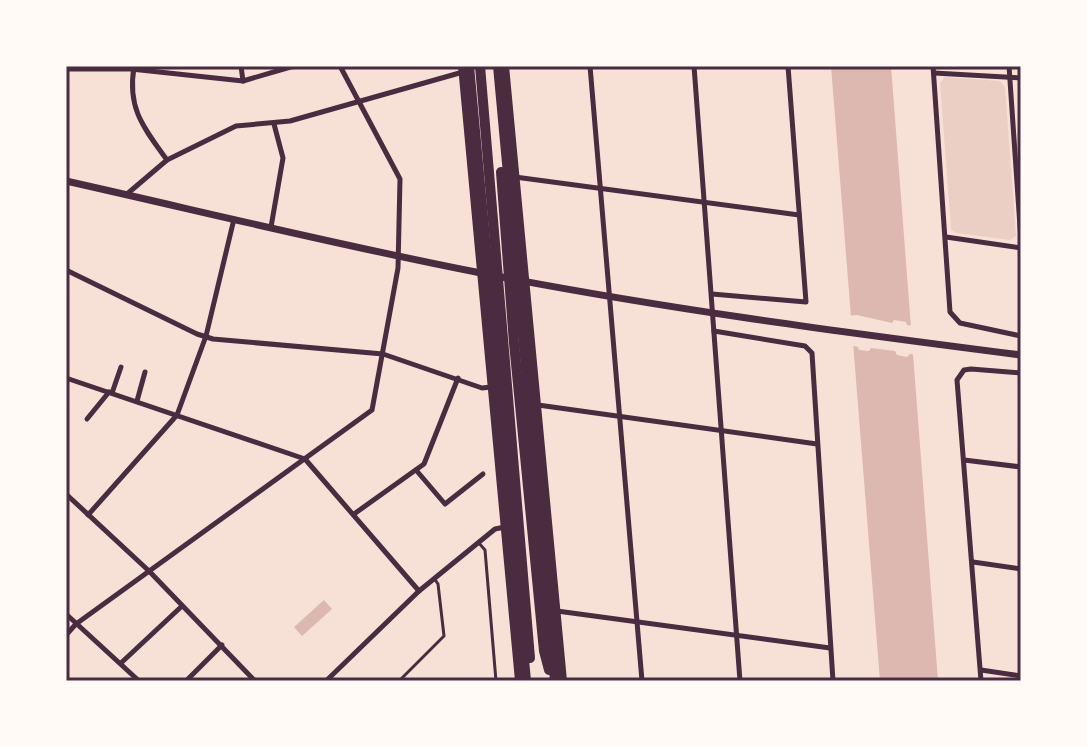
<svg xmlns="http://www.w3.org/2000/svg" width="1087" height="747" font-family="'Crimson Pro',serif">
<style>
.green{fill:#ebcfc5}
.water{fill:#dcb8b0}
.pier{fill:#f7e1d7}
.lines{fill:none;stroke-linecap:round;stroke-linejoin:round}
.service{stroke:#4a2c40;stroke-width:3}
.minor{stroke:#4a2c40;stroke-width:5}
.tertiary{stroke:#4a2c40;stroke-width:7}
.secondary{stroke:#4a2c40;stroke-width:8}
.motorway{stroke:#4a2c40;stroke-width:10}
.neatline{fill:none;stroke:#4a2c40;stroke-width:3}
</style>
<rect width="100%" height="100%" fill="#f7e1d7"/>
<!-- green -->
<path class="green" d="M945 77 1000 81 1005 87 1016 236 1010 240 956 233 951 229 940 83Z"/>
<!-- water -->
<g class="water">
<path d="M831 66H891L938 681H880Z"/>
<path d="M324 600 332 609 302 636 294 627Z"/>
</g>
<!-- pier -->
<path class="pier" d="M857 315 892 323 894 320 906 322 907 325 916 326 918 355 910 354 907 357 897 355 895 351 871 348 869 351 859 350 858 347 850 345 848 316Z"/>
<g class="lines">
<!-- service -->
<g class="service">
<path d="M478 542 485 550 496 681"/>
<path d="M399 681 444 636 438 584 434 578"/>
</g>
<!-- minor -->
<g class="minor">
<path d="M241 66 243 81"/>
<path d="M590 66 642 681"/>
<path d="M694 66 740 681"/>
<path d="M933 66 950 312 960 323 1021 336"/>
<path d="M1009 66 1021 241"/>
<path d="M134 67C127 109 144 128 167 160"/>
<path d="M66 69H131L243 81 294 66"/>
<path d="M934 73 1021 78"/>
<path d="M515 177 799 215"/>
<path d="M127 194 167 160 236 126 290 121 463 72"/>
<path d="M271 227 283 158 274 124"/>
<path d="M946 237 1021 248"/>
<path d="M66 270 197 334 213 339 383 354 482 388 491 387"/>
<path d="M712 294 806 302 788 66"/>
<path d="M714 331 805 346 812 353 833 681"/>
<path d="M66 378 305 459 419 591"/>
<path d="M112 393 121 367"/>
<path d="M137 401 145 372"/>
<path d="M538 405 817 444"/>
<path d="M87 419 109 392"/>
<path d="M964 460 1021 467"/>
<path d="M416 470 445 504 483 474"/>
<path d="M66 494 149 571 255 681"/>
<path d="M354 514 424 464 458 378"/>
<path d="M88 515 177 415 206 336 234 219"/>
<path d="M973 562 1021 569"/>
<path d="M557 611 830 648"/>
<path d="M66 614 139 681"/>
<path d="M66 635 76 624 372 410 398 268 400 179 340 66"/>
<path d="M121 663 182 606"/>
<path d="M981 670 1021 676"/>
<path d="M186 681 222 645"/>
<path d="M326 681 419 591 495 529 505 527"/>
<path d="M981 681 957 380 964 370 971 369 1021 373"/>
</g>
<!-- tertiary -->
<path class="tertiary" d="M66 181C204 212 342 246 481 273 659 308 841 332 1021 355"/>
<!-- secondary -->
<g class="secondary">
<path d="M462 66 519 681"/>
<path d="M505 66 563 681"/>
</g>
<!-- motorway -->
<g class="motorway">
<path d="M469 66 526 681"/>
<path d="M480 66 530 658"/>
<path d="M498 66 555 681"/>
<path d="M501 172 514 343 544 651 549 670"/>
</g>
</g>
<!-- border -->
<rect width="1087" height="747" fill="none" stroke="#fffaf5" stroke-width="136"/>
<rect x="68" y="68" width="951" height="611" class="neatline"/>
</svg>
